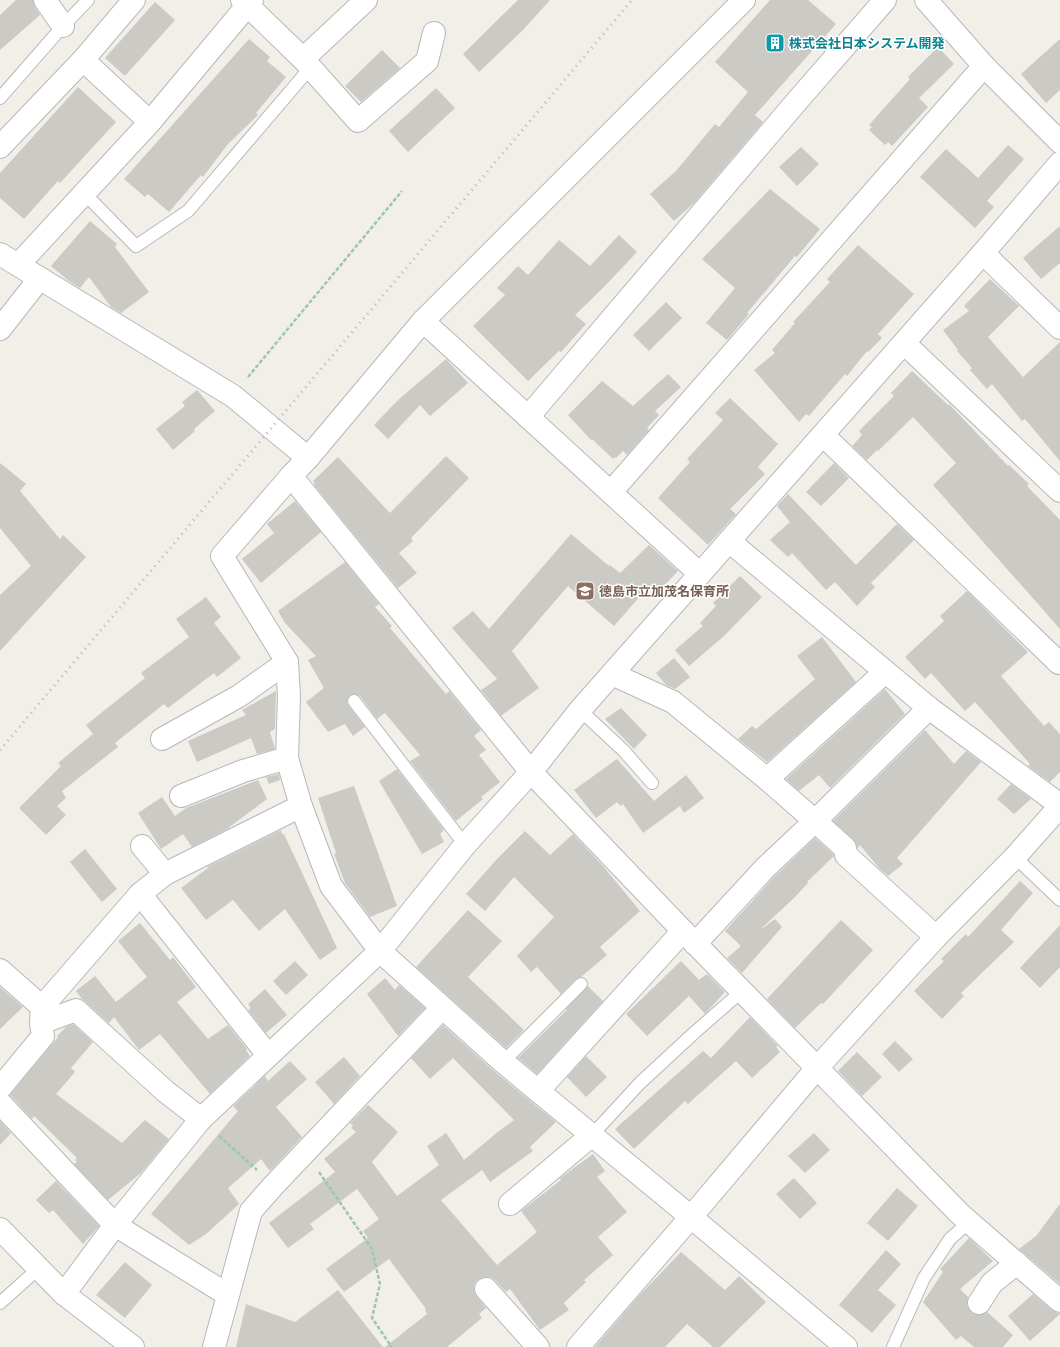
<svg xmlns="http://www.w3.org/2000/svg" width="1060" height="1347" font-family="'Space Grotesk','Noto Sans JP',sans-serif">
<style>
.building{fill:#cccac5}
.lines{fill:none;stroke-linecap:round;stroke-linejoin:round}
.service-casing{stroke:#b5b8bc;stroke-width:14}
.minor-casing{stroke:#b5b8bc;stroke-width:24}
.tertiary-casing{stroke:#b5b8bc;stroke-width:24}
.path{stroke:#9cc7a9;stroke-width:2.5;stroke-dasharray:4 2;stroke-linecap:butt}
.service{stroke:#fff;stroke-width:12}
.minor{stroke:#fff;stroke-width:22}
.tertiary{stroke:#fff;stroke-width:22}
.rail{stroke:#b6b7b8;stroke-width:3;stroke-dasharray:1 5;stroke-linecap:butt}
.labels{text-anchor:middle;dominant-baseline:central;stroke-width:3;stroke-linejoin:round;paint-order:stroke}
.culture-label{font-size:13px;font-weight:bold;fill:#0d838f;stroke:#fff;text-anchor:start}
.education-label{font-size:13px;font-weight:bold;fill:#785e54;stroke:#fff;text-anchor:start}
</style>
<rect width="100%" height="100%" fill="#f1efe8"/>
<!-- building -->
<g class="building">
<path d="M16 0H33L35 7 40 15 0 50V15Z"/>
<path d="M518 0H550L523 30 479 72 463 54Z"/>
<path d="M770 0H808L836 24 755 115 763 122 695 202 674 221 650 194 676 171 715 124 719 127 748 92 715 62Z"/>
<path d="M155 2 175 20 125 76 105 58Z"/>
<path d="M249 39 270 57 267 61 286 77 256 113 258 115 228 144 203 177 201 175 169 212 148 194 145 197 124 179Z"/>
<path d="M1060 39V90L1046 103 1021 74Z"/>
<path d="M938 47 954 64 919 98 928 107 892 146 888 142 885 145 869 130 872 127 869 125 910 79 908 77Z"/>
<path d="M382 50 400 68 361 102 345 86Z"/>
<path d="M78 87 116 122 60 183 58 181 24 219 0 198V173Z"/>
<path d="M436 88 455 108 408 152 389 131Z"/>
<path d="M1008 145 1024 159 987 201 994 207 975 228 920 177 946 149 978 178Z"/>
<path d="M801 147 819 164 797 186 779 167Z"/>
<path d="M770 189 820 229 797 257 795 256 747 313 749 314 727 340 706 323 735 288 702 259Z"/>
<path d="M90 221 117 244 115 247 149 292 121 313 111 307 89 277 80 288 69 281 51 266Z"/>
<path d="M1060 226V263L1041 279 1023 258Z"/>
<path d="M619 235 637 252 603 288 575 315 586 324 561 352 559 351 528 381 473 326 505 295 497 288 518 266 528 275 559 240 590 266Z"/>
<path d="M858 245 914 294 878 334 882 338 868 352 867 351 847 376 845 374 809 416 806 414 799 422 754 370 775 353 772 350 795 323 793 322 830 282 827 279Z"/>
<path d="M990 279 1019 306 988 337 1023 377 1060 342V461L1025 419 1022 421 992 384 987 389 970 370 972 368 957 351 958 350 943 330 969 311 964 306Z"/>
<path d="M666 302 682 318 649 351 633 335Z"/>
<path d="M446 359 468 383 430 416 420 405 388 439 374 425 398 400Z"/>
<path d="M912 371 948 405 949 404 1008 466 1009 465 1029 484 1027 486 1060 520V629L933 485 956 463 913 417 878 451 877 450 867 460 852 446 862 435 859 431 894 396 891 393Z"/>
<path d="M668 374 681 387 655 411 659 415 647 428 649 430 627 455 623 451 616 458 615 457 613 459 592 439 591 440 568 415 602 381 633 406Z"/>
<path d="M197 390 215 411 194 429 195 431 173 450 156 429 185 406 182 402Z"/>
<path d="M730 398 778 444 758 467 765 474 730 509 736 514 708 545 658 498 690 462 687 459 723 420 715 413Z"/>
<path d="M446 456 469 478 411 538 413 541 399 553 417 573 398 588 314 485 315 484 313 481 338 457 390 513Z"/>
<path d="M0 463 26 484 20 491 60 539 63 535 86 557 0 651V595L31 566 0 528Z"/>
<path d="M834 463 849 478 821 506 806 492Z"/>
<path d="M788 494 856 565 897 524 914 540 871 583 875 587 857 606 835 582 826 590 792 553 788 557 770 540 790 522 777 506Z"/>
<path d="M295 501 321 532 261 583 242 559 274 533 267 524Z"/>
<path d="M571 534 609 566 610 565 620 573 649 545 678 571 658 592 650 585 614 626 568 586 512 651 539 688 501 716 481 690 497 679 452 628 473 611 489 629Z"/>
<path d="M345 562 379 604 375 607 392 626 390 628 446 694 449 691 481 730 474 736 486 750 479 755 500 782 481 797 483 799 456 821 410 761 420 755 385 713 377 719 360 696 356 694 350 695 347 699 348 705 365 727 353 736 345 724 328 732 306 702 324 688 308 660 316 656 285 623 278 611Z"/>
<path d="M740 576 762 597 724 636 689 666 675 650 703 626 700 623 716 606 713 603Z"/>
<path d="M967 591 1028 652 1001 676 1044 726 1049 722 1060 734V772L1050 782 1028 766 1030 764 975 702 965 711 931 673 925 679 905 657 944 621 940 616Z"/>
<path d="M206 597 221 617 214 623 241 658 217 677 214 673 168 708 164 704 115 743 118 747 62 791 66 798 57 806 66 815 46 835 19 808 61 766 58 763 93 734 86 725 145 678 141 673 189 637 176 619Z"/>
<path d="M822 637 856 682 767 762 738 739 752 726 756 729 815 679 797 656Z"/>
<path d="M674 658 690 677 675 689 666 685 656 673Z"/>
<path d="M885 689 905 714 830 788 819 775 799 791 786 779Z"/>
<path d="M276 691 275 729 270 732 275 749 257 754 251 738 197 762 188 741 246 715 242 710Z"/>
<path d="M621 708 647 735 634 749 605 719Z"/>
<path d="M925 730 954 764 966 751 981 762 897 858 903 864 888 876 879 868 860 845 858 848 853 839 833 821Z"/>
<path d="M617 759 654 801 686 775 704 798 684 813 680 806 643 833 623 804 621 806 617 802 596 818 574 790Z"/>
<path d="M397 769 444 830 440 834 444 842 422 854 379 781Z"/>
<path d="M279 774 280 780 269 784 266 777Z"/>
<path d="M258 780 267 799 228 828 231 827 192 847 183 834 161 849 138 813 162 797 175 816 186 808Z"/>
<path d="M1011 784 1031 799 1014 814 997 799Z"/>
<path d="M354 786 397 906 370 917 345 883 334 854 336 853 318 798Z"/>
<path d="M281 830 282 834H284L337 948 320 960 285 909 259 931 233 900 206 920 181 888 208 868 207 867Z"/>
<path d="M525 831 550 855 573 834 603 866 640 911 600 947 607 955 581 977 576 979 561 994 537 967 531 972 517 956 554 917 514 877 485 911 466 894 497 859Z"/>
<path d="M815 838 833 854 834 856 807 882 808 883 795 897 762 928H763L775 919 782 927 742 973 727 958 741 946 725 931 775 876Z"/>
<path d="M85 849 117 889 102 902 70 862Z"/>
<path d="M1020 881 1033 893 1001 930 1014 942 961 993 964 996 942 1019 914 991 944 961 941 959 966 934 968 937Z"/>
<path d="M468 910 502 941 468 977 524 1030 506 1048 416 967Z"/>
<path d="M841 920 873 950 823 1004 821 1003 795 1028 767 999Z"/>
<path d="M140 923 170 960 173 957 196 987 177 1002 208 1039 228 1025 247 1049 246 1050 250 1056 210 1094 160 1034 139 1050 114 1017 109 1023 82 999 76 991 95 976 116 1002 147 977 118 941Z"/>
<path d="M1060 925V967L1040 988 1020 968Z"/>
<path d="M295 961 308 975 286 995 273 981Z"/>
<path d="M681 961 699 980 707 974 725 992 705 1014 689 996 647 1036 626 1014Z"/>
<path d="M385 978 395 990 399 985 425 1008 398 1036 367 994Z"/>
<path d="M588 986 603 1001 537 1074 518 1058 567 1010 566 1009Z"/>
<path d="M0 987 23 1007 0 1029Z"/>
<path d="M265 989 287 1015 266 1033 248 1010 251 1008 248 1004Z"/>
<path d="M750 1017 778 1046 776 1047 780 1052 752 1078 736 1061 688 1104 685 1101 634 1149 615 1129 703 1051 711 1058Z"/>
<path d="M73 1024 93 1042 71 1068 75 1072 56 1094 122 1143 145 1120 169 1139 141 1173 108 1200 74 1164 77 1162 75 1160 77 1158 34 1116 32 1119 10 1095 58 1037 57 1036 66 1027Z"/>
<path d="M443 1025 495 1072 556 1122 530 1147 533 1151 490 1182 482 1170 441 1200 497 1265 537 1232 521 1211 561 1180 560 1178 593 1154 605 1171 597 1177 627 1212 598 1237 613 1255 584 1280 586 1282 564 1303 569 1310 540 1330 510 1289 506 1292 495 1280 490 1277H484L477 1280 474 1285V1291L477 1297 486 1308 479 1314 482 1318 447 1347H385L427 1314 425 1310 426 1309 389 1259 344 1292 326 1269 368 1238 363 1231 379 1219 357 1189 310 1224 314 1229 288 1248 269 1223 335 1172 324 1159 356 1132 351 1128 353 1126 350 1123 368 1105 398 1132 372 1162 397 1196 439 1165 427 1146 446 1133 464 1160 499 1131 514 1120 453 1058 430 1079 411 1058Z"/>
<path d="M895 1041 913 1059 899 1072 882 1054Z"/>
<path d="M857 1052 882 1077 862 1096 838 1071Z"/>
<path d="M586 1056 607 1077 586 1097 567 1077Z"/>
<path d="M344 1057 360 1076 334 1104 315 1082Z"/>
<path d="M290 1061 307 1079 276 1107 302 1137 270 1171 261 1159 228 1188 239 1204 206 1234 189 1245 151 1214 238 1111 233 1106 265 1076 268 1081Z"/>
<path d="M0 1121 11 1133 0 1145Z"/>
<path d="M814 1133 830 1150 805 1173 788 1156Z"/>
<path d="M794 1178 817 1203 800 1219 776 1194Z"/>
<path d="M56 1181 99 1226 83 1244 53 1210 49 1213 36 1200Z"/>
<path d="M897 1188 918 1206 888 1241 867 1223Z"/>
<path d="M1060 1204V1284L1019 1249 1036 1236Z"/>
<path d="M969 1238 993 1261 960 1289 968 1297 967 1303 968 1308 972 1313 979 1315 987 1312 1013 1335 1003 1347H974L961 1336 956 1340 923 1302 943 1272 940 1269Z"/>
<path d="M886 1250 901 1264 878 1290 896 1305 872 1333 839 1305Z"/>
<path d="M681 1252 725 1290 739 1276 766 1302 720 1347H713L687 1324 665 1347H595L636 1299Z"/>
<path d="M125 1262 152 1285 125 1318 96 1295Z"/>
<path d="M338 1290 383 1347H236L246 1304 295 1322Z"/>
<path d="M1033 1294 1052 1310 1060 1314 1030 1341 1008 1316Z"/>
</g>
<g class="lines">
<!-- service casing -->
<g class="service-casing">
<g id="service">
<path d="M0 98 63 26 88 0"/>
<path d="M84 193 136 246 188 211 311 67"/>
<path d="M354 701 465 845"/>
<path d="M580 710 623 750 652 783"/>
<path d="M1015 857 1060 900"/>
<path d="M503 1062 581 984"/>
<path d="M592 1135 640 1083 694 1033 742 991"/>
<path d="M0 1303 39 1268"/>
<path d="M893 1347 924 1278 950 1239 969 1222"/>
</g>
</g>
<!-- minor casing -->
<g class="minor-casing">
<g id="minor">
<path d="M45 0 63 26"/>
<path d="M242 0 303 59 366 0"/>
<path d="M744 0 423 321 308 458 291 476 222 556 287 662 289 696 287 758 301 806 331 886 380 951 503 1062 691 1217 846 1347"/>
<path d="M303 59 358 121 427 61 434 33"/>
<path d="M83 60 150 122"/>
<path d="M0 147 83 60 134 0"/>
<path d="M983 253 1060 328"/>
<path d="M0 254 233 396 308 458"/>
<path d="M18 265 150 122 252 0"/>
<path d="M423 321 700 574"/>
<path d="M0 329 40 278"/>
<path d="M904 343 1060 491"/>
<path d="M528 417 798 100 885 0"/>
<path d="M823 435 1059 663 1060 662"/>
<path d="M291 476 531 772 683 931 960 1214 1060 1301"/>
<path d="M611 492 984 66"/>
<path d="M729 541 929 708 1060 805"/>
<path d="M612 674 673 702 767 779 815 821 766 867 695 944"/>
<path d="M929 708 815 821 845 848 846 855 936 937"/>
<path d="M162 739 239 696 287 662"/>
<path d="M767 779 885 672"/>
<path d="M181 796 243 771 287 758"/>
<path d="M142 846 165 874"/>
<path d="M140 894 268 1055"/>
<path d="M0 970 42 1007"/>
<path d="M41 1023 76 1010 165 1091 201 1119"/>
<path d="M0 1088 43 1036 41 1023 42 1007 140 894 165 874 301 806"/>
<path d="M538 1091 683 931"/>
<path d="M0 1103 115 1225 228 1295"/>
<path d="M510 1204 592 1135"/>
<path d="M0 1229 64 1294 133 1347"/>
<path d="M486 1289 538 1347"/>
<path d="M64 1294 115 1225 201 1119 380 951 465 845 531 772 580 710 983 253 1060 163"/>
<path d="M979 1303 992 1283 1017 1263"/>
<path d="M214 1347 251 1211 274 1185 442 1008"/>
<path d="M578 1347 691 1217 817 1068 936 937 1015 857 1060 806"/>
</g>
</g>
<!-- tertiary casing -->
<g class="tertiary-casing">
<path id="tertiary" d="M926 0 984 66 1060 142"/>
</g>
<!-- path -->
<g class="path">
<path d="M248 377 402 191"/>
<path d="M219 1136 257 1170"/>
<path d="M319 1172 372 1249 380 1284 372 1318 391 1346 390 1347"/>
</g>
<!-- service -->
<use href="#service" class="service"/>
<!-- minor -->
<use href="#minor" class="minor"/>
<!-- tertiary -->
<use href="#tertiary" class="tertiary"/>
<!-- rail -->
<path class="rail" d="M0 750 632 0"/>
</g>
<!-- icons -->
<defs>
<g id="building-square" transform="scale(1)"><rect x="-9" y="-9" width="18" height="18" rx="4" fill="#0f9aa8" stroke="#fff"/><path d="M-4-6H4V6H1V3H-1V6H-4ZM-2.5-4.3h1.7v1.8h-1.7ZM.8-4.3h1.7v1.8H.8ZM-2.5-1h1.7V.8h-1.7ZM.8-1h1.7V.8H.8Z" fill="#fff"/></g>
<g id="school-square" transform="scale(1)"><rect x="-9" y="-9" width="18" height="18" rx="4" fill="#8d6e63" stroke="#fff"/><path d="M0-5L7-2L0 1L-7-2ZM-4 1L0 2.5L4 1V4Q0 6-4 4Z" fill="#fff"/></g>
</defs>
<g fill-rule="evenodd">
<use href="#building-square" x="775" y="43"/>
<use href="#school-square" x="585" y="591"/>
</g>
<g class="labels">
<!-- culture labels -->
<g class="culture-label">
<text x="789" y="43">株式会社日本システム開発</text>
</g>
<!-- education labels -->
<g class="education-label">
<text x="599" y="591">徳島市立加茂名保育所</text>
</g>
</g>
</svg>
